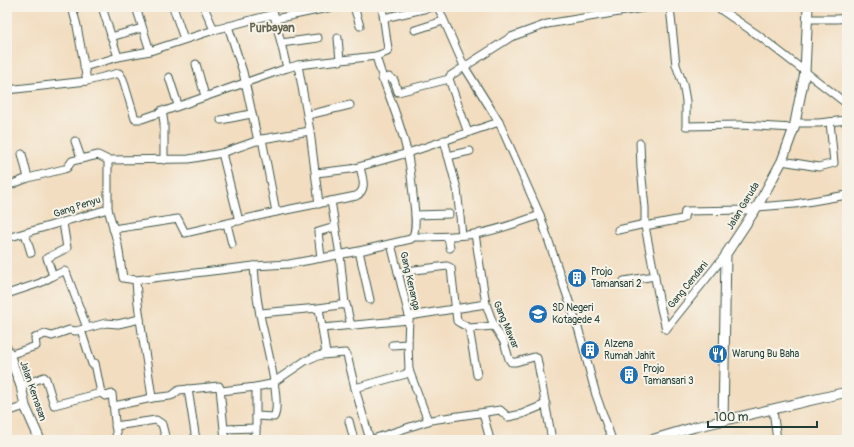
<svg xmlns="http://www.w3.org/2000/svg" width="854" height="447" font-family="Pangolin,sans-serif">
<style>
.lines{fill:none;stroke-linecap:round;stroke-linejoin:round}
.minor-casing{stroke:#3f5549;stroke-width:9}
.tertiary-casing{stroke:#3f5549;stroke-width:11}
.minor{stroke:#fff;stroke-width:7}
.tertiary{stroke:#fff;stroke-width:9}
.labels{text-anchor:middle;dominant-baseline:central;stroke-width:4;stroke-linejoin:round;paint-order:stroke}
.street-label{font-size:10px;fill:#1f3d34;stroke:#f7f3e8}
.poi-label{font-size:10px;fill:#1f3d34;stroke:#f7f3e8;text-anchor:start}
.quarter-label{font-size:12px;font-weight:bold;fill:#656752;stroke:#f7f3e8}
</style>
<rect width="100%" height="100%" fill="#f7f3e8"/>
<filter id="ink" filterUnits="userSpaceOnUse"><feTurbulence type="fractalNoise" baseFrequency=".025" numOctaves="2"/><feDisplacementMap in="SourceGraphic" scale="8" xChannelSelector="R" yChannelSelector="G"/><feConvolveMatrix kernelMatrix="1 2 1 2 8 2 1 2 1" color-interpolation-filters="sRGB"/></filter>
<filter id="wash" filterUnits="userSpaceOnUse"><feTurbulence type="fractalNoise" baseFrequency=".012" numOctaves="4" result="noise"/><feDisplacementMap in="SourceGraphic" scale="16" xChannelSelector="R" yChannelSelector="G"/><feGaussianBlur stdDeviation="0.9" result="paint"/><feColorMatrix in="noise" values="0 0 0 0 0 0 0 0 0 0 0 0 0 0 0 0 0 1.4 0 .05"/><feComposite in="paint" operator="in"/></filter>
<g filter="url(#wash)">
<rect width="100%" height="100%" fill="#f2ddc0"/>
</g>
<g filter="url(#ink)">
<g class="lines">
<!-- minor casing -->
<g class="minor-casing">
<g id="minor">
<path d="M72 7 77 26 87 81"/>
<path d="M102 7 118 57"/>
<path d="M136 7 150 51"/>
<path d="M173 7 184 39"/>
<path d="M204 7 214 30"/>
<path d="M354 7 360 26"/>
<path d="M438 7 464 66 499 122 540 215 579 331 596 395 612 440"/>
<path d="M670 7 676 65 683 84 686 101V126L740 125 794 128"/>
<path d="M717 7 758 35 847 104"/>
<path d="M384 18 432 7"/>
<path d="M275 19 332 7"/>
<path d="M807 19H837L847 18"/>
<path d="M228 26 243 72 258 141"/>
<path d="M415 30 443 21"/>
<path d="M111 37 142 28"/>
<path d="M338 38 340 61"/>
<path d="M281 43 318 38"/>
<path d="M196 64 205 96"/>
<path d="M84 67 118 57 150 51 214 30 274 14 287 68"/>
<path d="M169 77 178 105"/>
<path d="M382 79 389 77 394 80 398 92 449 79"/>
<path d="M7 90 87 81 119 73 123 79 135 119H142L287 68 298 65 376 56 387 52 388 49 382 7"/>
<path d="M162 110 164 123V160"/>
<path d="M308 115 350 105"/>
<path d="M221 120 251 114"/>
<path d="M796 123H819L847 120"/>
<path d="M310 131 319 204"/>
<path d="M468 133 449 79 450 76 511 37 547 24 649 7"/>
<path d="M262 139 276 212"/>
<path d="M444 140 457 189 462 235"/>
<path d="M75 141 81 158"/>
<path d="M640 143 641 168 645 208V226L661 309 666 329"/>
<path d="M222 153 239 221"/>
<path d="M22 154 28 178"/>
<path d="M448 156 470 151"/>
<path d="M108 160V209L118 245 123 278 136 280 254 266 289 264 359 251 411 239C417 233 415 212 414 204 412 187 411 168 407 152 400 119 385 89 376 56"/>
<path d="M108 160 189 159 222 153 262 139 310 131 298 65"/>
<path d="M782 161 819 167 834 163 830 122"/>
<path d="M316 173 351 169 408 153 499 122"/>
<path d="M7 184 10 185 28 178 64 169 67 168 72 161 98 155 108 160"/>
<path d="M331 201 340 255 345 304"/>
<path d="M415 215 449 214"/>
<path d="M63 223 67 248 47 258 53 276 64 271 66 272 87 328"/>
<path d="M227 224 232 244"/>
<path d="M645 226 682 219 684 218 685 211 746 210 757 207 795 204 847 195"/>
<path d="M113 229 178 219 185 233 276 212 356 196C368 190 362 177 360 167"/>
<path d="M618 230 645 224"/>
<path d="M25 233 31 253"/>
<path d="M475 234 486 304 494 326 504 342 509 359 511 362H516L534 357 537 358 552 440"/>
<path d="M413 237C434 237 454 237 475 234 497 231 519 222 540 215"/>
<path d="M448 237 450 248"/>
<path d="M7 238 108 209"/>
<path d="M391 244 409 316 408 344 409 370 428 421"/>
<path d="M359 251 370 300"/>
<path d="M321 258 318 232 335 227"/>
<path d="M254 266C255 280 256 295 259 309 262 330 283 401 274 417L256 416"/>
<path d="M398 272 447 266 451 268 457 321 460 323 469 328 477 375"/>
<path d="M624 281 655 276"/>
<path d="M7 294 40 283 53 276"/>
<path d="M319 308 326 354"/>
<path d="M260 313 319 308 346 304 351 326"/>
<path d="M409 316 486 304"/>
<path d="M322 328 409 320"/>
<path d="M469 328 494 326"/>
<path d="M666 329 726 254"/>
<path d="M81 330 92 364 95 363 101 393"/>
<path d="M392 345 408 344"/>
<path d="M9 355 36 346 35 338 45 334 52 336 69 330 76 331 106 323 118 324 140 319"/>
<path d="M21 386 44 377 46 379 54 405 101 393 105 396 112 394 117 440"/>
<path d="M256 387 271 384 305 361 314 357 322 355 345 353 347 355 355 388 370 440"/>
<path d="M355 388 406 374 409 370"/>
<path d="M188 389 196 440"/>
<path d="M221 391 256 387V434L248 440"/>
<path d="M152 398 170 396 173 395 179 390 219 386 220 388 225 440"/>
<path d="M114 406 152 398C147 358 138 320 136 280"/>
<path d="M773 410 777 440"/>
<path d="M7 412 25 406"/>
<path d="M483 413 490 440"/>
<path d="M349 421 354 440"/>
<path d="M115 426 156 420 162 424 166 440"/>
<path d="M224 429 256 428"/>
<path d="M370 440 431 420 500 410 508 417 522 414 546 404"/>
</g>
</g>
<!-- tertiary casing -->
<g class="tertiary-casing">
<g id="tertiary">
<path d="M7 349 21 386 25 406 40 440"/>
<path d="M723 421 726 254 757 207 782 161 794 128 805 72 808 7"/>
<path d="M651 440 695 427 847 392"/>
</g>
</g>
<!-- minor -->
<use href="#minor" class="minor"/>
<!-- tertiary -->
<use href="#tertiary" class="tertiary"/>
</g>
</g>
<!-- icons -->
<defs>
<g id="building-disc" transform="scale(1)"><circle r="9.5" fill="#1f6fb2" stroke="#f7f3e8"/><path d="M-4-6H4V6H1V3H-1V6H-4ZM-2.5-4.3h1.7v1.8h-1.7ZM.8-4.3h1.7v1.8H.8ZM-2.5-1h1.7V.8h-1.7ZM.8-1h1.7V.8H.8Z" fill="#fff"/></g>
<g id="school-disc" transform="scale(1)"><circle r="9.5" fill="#1f6fb2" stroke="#f7f3e8"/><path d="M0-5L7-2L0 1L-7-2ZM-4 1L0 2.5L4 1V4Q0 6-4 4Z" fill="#fff"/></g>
<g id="restaurant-disc" transform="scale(1)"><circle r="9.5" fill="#1f6fb2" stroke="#f7f3e8"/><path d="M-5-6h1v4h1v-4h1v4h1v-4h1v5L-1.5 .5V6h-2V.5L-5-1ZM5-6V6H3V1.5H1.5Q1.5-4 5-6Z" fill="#fff"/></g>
</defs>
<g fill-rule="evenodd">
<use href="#building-disc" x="577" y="278"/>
<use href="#school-disc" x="538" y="314"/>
<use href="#building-disc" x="590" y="350"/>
<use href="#restaurant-disc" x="718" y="354"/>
<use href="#building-disc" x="629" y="375"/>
</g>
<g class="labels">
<!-- street labels -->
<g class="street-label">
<text transform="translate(743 206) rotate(-59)">Jalan Garuda</text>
<text transform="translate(77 207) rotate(-18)">Gang Penyu</text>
<text transform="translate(410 281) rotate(77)">Gang Kenanga</text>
<text transform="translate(688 285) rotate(-51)">Gang Cendani</text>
<text transform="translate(506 325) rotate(67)">Gang Mawar</text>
<text transform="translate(33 391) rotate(71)">Jalan Kemasan</text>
</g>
<!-- poi labels -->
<g class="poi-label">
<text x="591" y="272">Projo<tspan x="591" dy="12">Tamansari 2</tspan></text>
<text x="552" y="308">SD Negeri<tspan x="552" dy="12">Kotagede 4</tspan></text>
<text x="604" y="344">Alzena<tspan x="604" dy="12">Rumah Jahit</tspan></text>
<text x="732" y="354">Warung Bu Baha</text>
<text x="643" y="369">Projo<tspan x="643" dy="12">Tamansari 3</tspan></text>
</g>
<!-- quarter labels -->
<g class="quarter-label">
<text x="272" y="28">Purbayan</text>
</g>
</g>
<!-- margin -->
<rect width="854" height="447" fill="none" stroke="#f7f3e8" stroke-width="24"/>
<!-- scale -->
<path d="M708 421v6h109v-6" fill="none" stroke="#1f3d34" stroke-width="2"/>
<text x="714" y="421" font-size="12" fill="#1f3d34" stroke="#f7f3e8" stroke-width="3" paint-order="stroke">100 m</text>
</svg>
